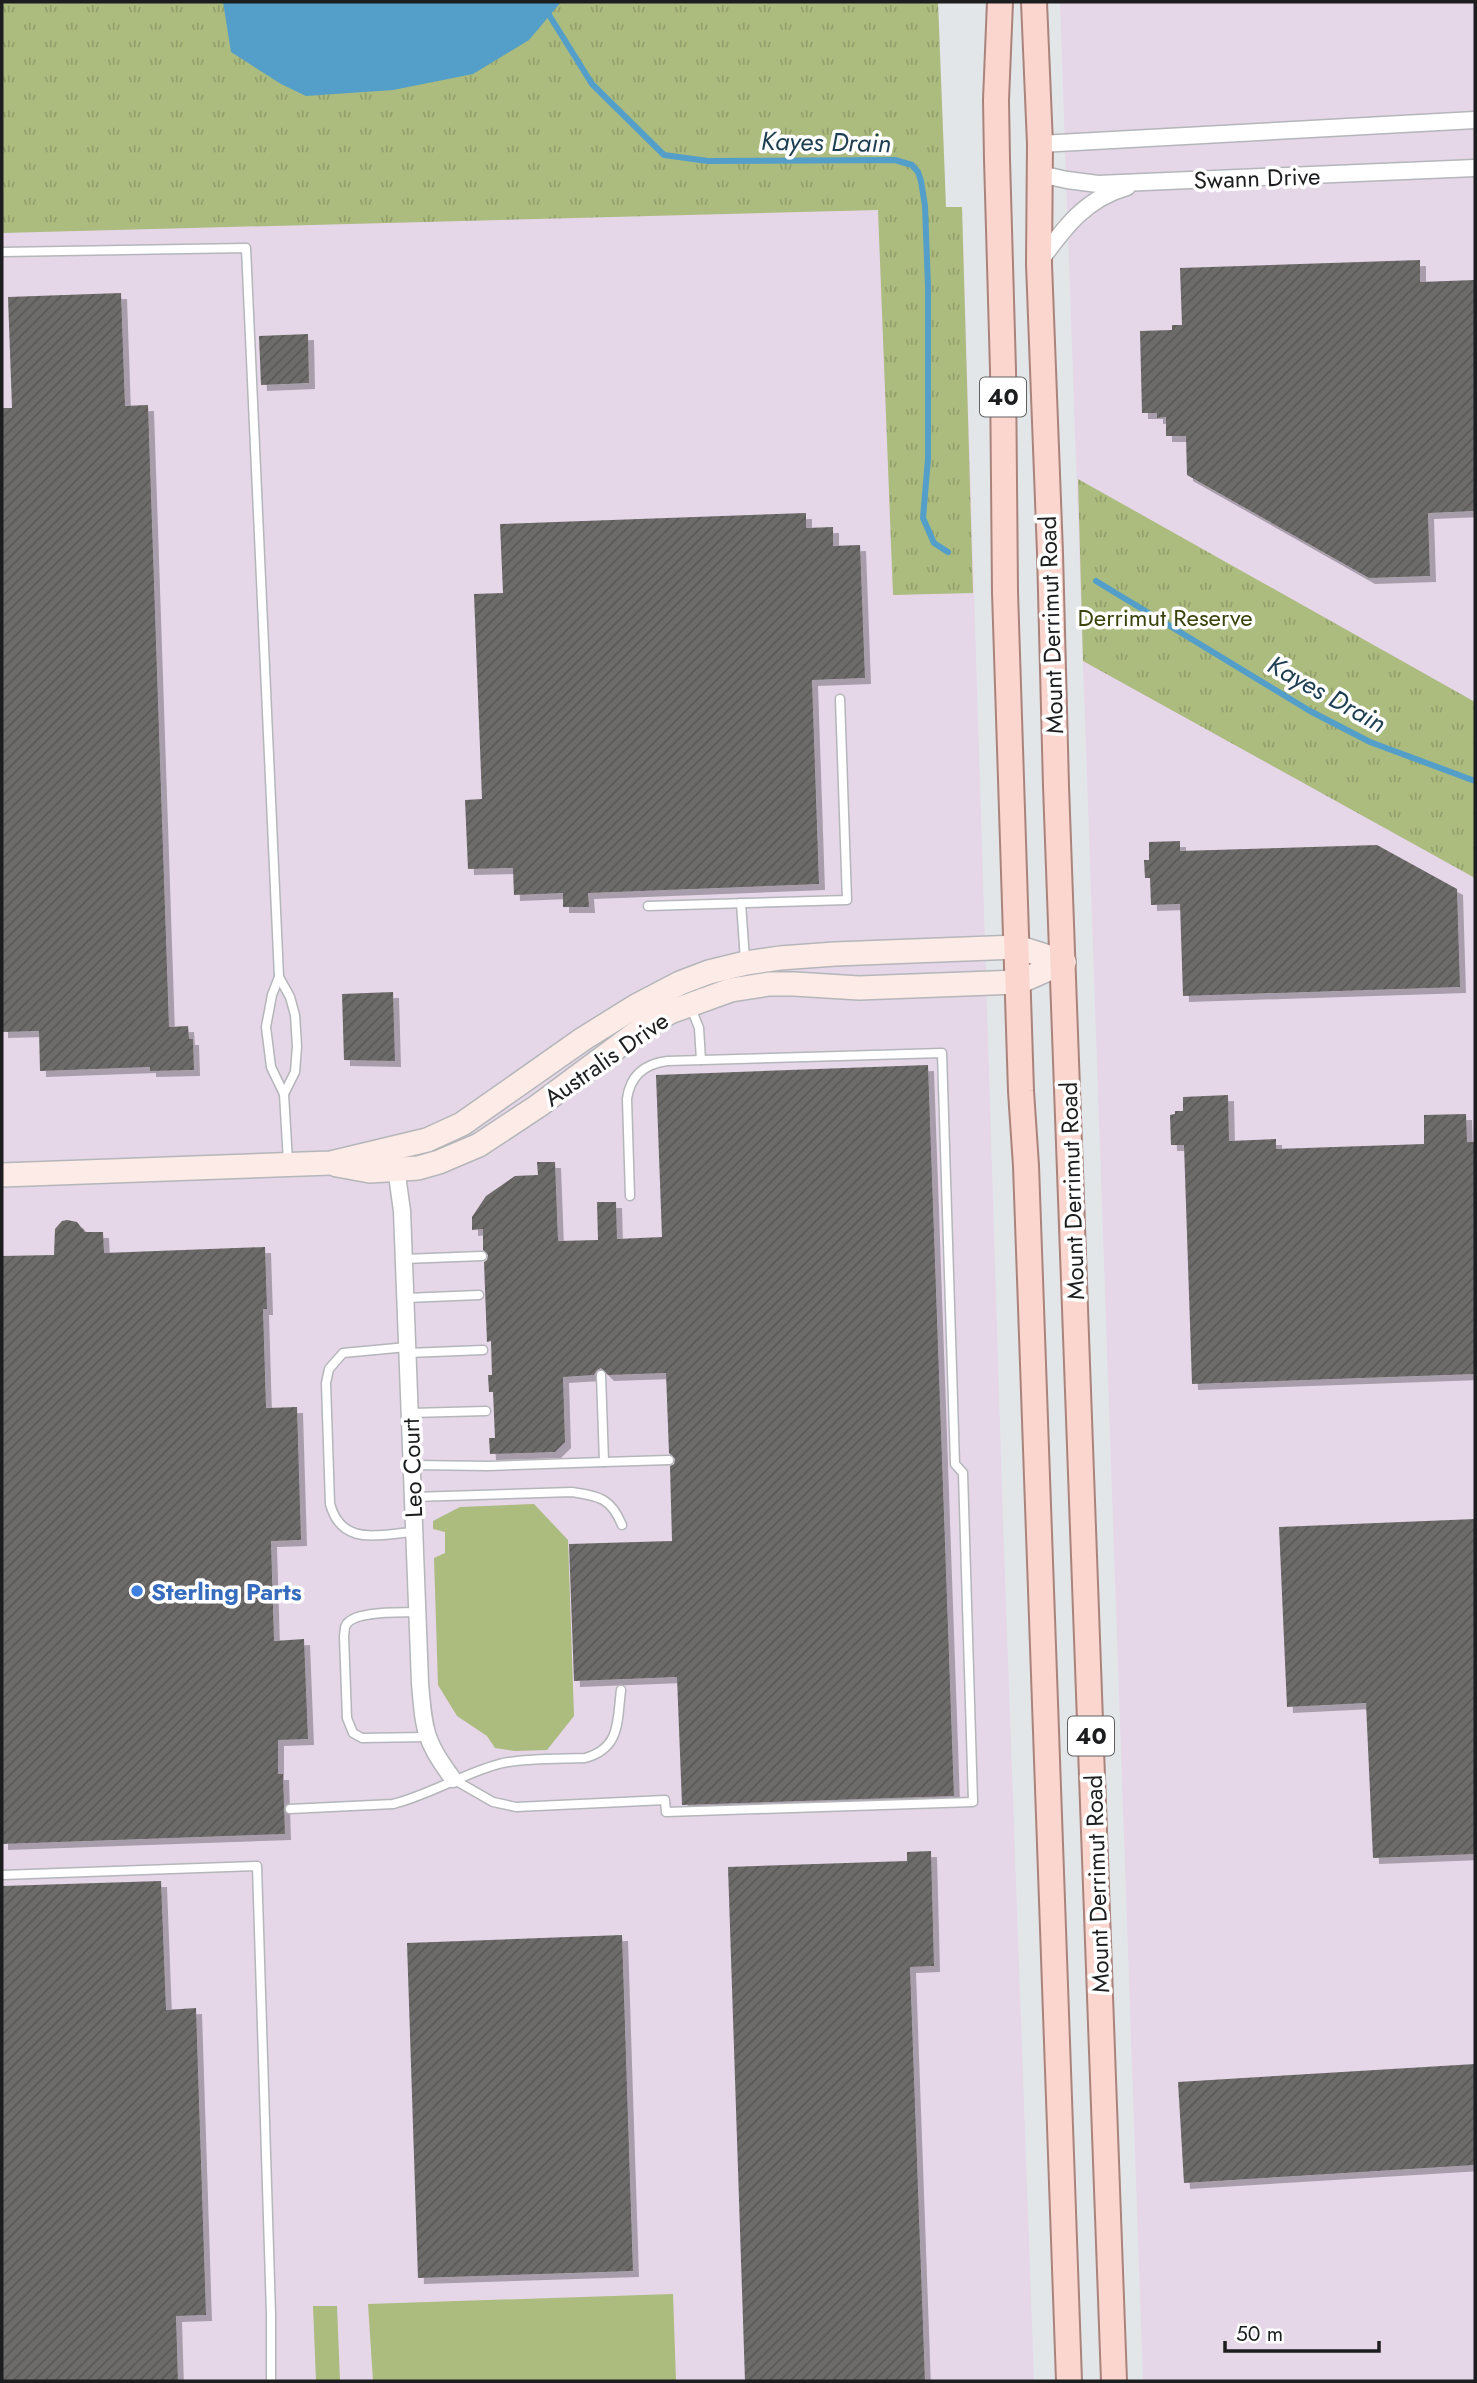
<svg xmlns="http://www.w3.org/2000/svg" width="1477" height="2383" font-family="Jost,sans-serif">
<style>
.industrial{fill:#e5d6e8}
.grass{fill:#acbb7e}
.park{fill:url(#park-tufts)}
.water{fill:#539fca}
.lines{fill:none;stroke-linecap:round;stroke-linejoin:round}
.stream{stroke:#539fca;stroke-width:6}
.building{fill:url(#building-hatch);filter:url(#shadow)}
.lane-casing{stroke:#b4b6b9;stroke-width:11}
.street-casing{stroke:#b4b6b9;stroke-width:19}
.secondary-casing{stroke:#b4b6b9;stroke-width:26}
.primary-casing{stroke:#aa847c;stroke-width:28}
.lane{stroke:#fff;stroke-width:8}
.street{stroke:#fff;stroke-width:16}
.secondary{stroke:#fcebe7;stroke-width:23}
.primary{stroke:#fad6ce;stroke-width:24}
.shop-dot{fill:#3f7fe0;stroke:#fff;stroke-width:2.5}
.labels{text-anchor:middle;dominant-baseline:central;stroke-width:7;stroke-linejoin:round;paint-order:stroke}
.shield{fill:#fff;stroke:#606162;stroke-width:2}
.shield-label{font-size:23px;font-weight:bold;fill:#1c1d1e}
.street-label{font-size:24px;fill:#1c1d1e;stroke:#fff}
.park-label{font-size:24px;fill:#39430b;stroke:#fff}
.shop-label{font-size:24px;font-weight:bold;fill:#366cbe;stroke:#fff;text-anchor:start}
.water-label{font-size:26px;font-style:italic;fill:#1c3e50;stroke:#fff}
</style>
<defs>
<pattern id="park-tufts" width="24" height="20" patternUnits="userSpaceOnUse" patternTransform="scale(1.75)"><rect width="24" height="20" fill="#acbb7e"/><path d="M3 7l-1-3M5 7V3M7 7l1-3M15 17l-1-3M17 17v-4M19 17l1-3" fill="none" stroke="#93a06c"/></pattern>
<pattern id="building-hatch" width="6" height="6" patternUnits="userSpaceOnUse" patternTransform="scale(1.75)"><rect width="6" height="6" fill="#6e6c6a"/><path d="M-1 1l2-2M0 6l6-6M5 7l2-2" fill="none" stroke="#5a5857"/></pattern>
<filter id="shadow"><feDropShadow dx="6" dy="6" stdDeviation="0" flood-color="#0004"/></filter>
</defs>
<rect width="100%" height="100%" fill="#e3e6e8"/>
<!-- industrial -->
<g class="industrial">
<path d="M2 2H938L946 207H962L1003 1523 1034 2381H2Z"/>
<path d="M1060 2H1475V2381H1143Z"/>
</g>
<!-- grass -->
<g class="grass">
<path d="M534 1504 568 1540 574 1716 547 1750 515 1751 495 1748 487 1736 457 1716 438 1685 434 1558 445 1553V1532L433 1529V1521L460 1507Z"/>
<path d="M673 2294 676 2381H373L368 2304Z"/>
<path d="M313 2306H337L340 2381H316Z"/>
</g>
<!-- park -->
<g class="park">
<path d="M2 2H938L946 207H962L973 593 893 595 878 210 2 233Z"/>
<path d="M1078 479 1475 702V878L1083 661Z"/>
</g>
<!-- water -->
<path class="water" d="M223 2H561L529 40 473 74 393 90 306 96 281 84 231 52Z"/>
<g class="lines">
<!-- stream -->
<g class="stream">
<path d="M541 2 592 84 664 155 708 161 895 160 912 165 918 172 921 181 925 206 928 287V459L923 518 934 543 948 552"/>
<path d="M1096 581 1310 711 1370 742 1475 781"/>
</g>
</g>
<!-- building -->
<g class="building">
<path d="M1420 260V282L1475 280V511L1428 513 1430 576 1369 578 1187 475 1186 436H1166V417L1157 418V413H1142L1140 331 1172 330V325H1182L1180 268Z"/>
<path d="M121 293 125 406 148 405 169 1027 188 1026 189 1039H193L194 1070 150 1071V1067L40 1071 39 1031 2 1032V408H12L8 297Z"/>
<path d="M308 334 309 383 261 385 259 336Z"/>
<path d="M806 513V528L833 527V546L860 545 865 678 812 680 819 884 588 893 589 907H563V893L514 895 513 868 468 869 465 800 482 799 474 594 503 593 500 524Z"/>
<path d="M1180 841V851L1377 845 1457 889 1460 987 1183 996 1180 904 1151 905 1150 878H1145L1144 860H1149V842Z"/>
<path d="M393 992 395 1061 344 1060 342 994Z"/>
<path d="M928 1065 954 1796 682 1805 677 1677 574 1681 569 1544 672 1541 670 1466 674 1464 675 1459 669 1453 666 1373 608 1375 601 1368 597 1370 594 1375 563 1377 565 1442 555 1452 490 1454 489 1438H495L493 1392H489L488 1375H492L491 1341 487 1342 484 1262 487 1260 488 1255 483 1250V1229L472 1230V1217L486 1196 515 1176 538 1175 537 1162H555L558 1241 598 1240 597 1202H616L617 1239 662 1237 656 1075Z"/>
<path d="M1228 1095 1229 1141 1276 1139V1149L1424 1144V1115L1466 1114 1467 1142H1475V1374L1192 1384 1184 1145H1171L1170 1115 1175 1114V1111H1183V1097Z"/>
<path d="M67 1220 77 1222 85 1232H103L104 1253 265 1247 267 1309H263L266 1408 297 1407 301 1540 271 1541 274 1641 304 1639 308 1739 278 1740V1774H283L285 1834 2 1844V1256L54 1255 55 1229 62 1221Z"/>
<path d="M1475 1519V1854L1373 1858 1366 1703 1287 1707 1279 1527Z"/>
<path d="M931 1851 934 1966 910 1967 925 2381H745L728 1867 907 1861V1852Z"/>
<path d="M161 1881 166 2010 196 2008 206 2315 176 2316 178 2381H2V1886Z"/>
<path d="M622 1935 633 2271 418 2278 407 1943Z"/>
<path d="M1475 2064V2165L1184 2183 1178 2082Z"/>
</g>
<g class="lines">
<!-- lane casing -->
<g class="lane-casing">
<g id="lane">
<path d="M2 252 246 248 279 977 272 995 266 1027 271 1067 284 1094 288 1162"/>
<path d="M741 903 745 960"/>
<path d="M648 906 847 900 840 699"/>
<path d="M279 977 290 997 295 1015 297 1046 295 1072 284 1094"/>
<path d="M691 1008 699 1028 701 1060"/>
<path d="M404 1259 482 1256"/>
<path d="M406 1298 479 1295"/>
<path d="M407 1347 343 1353 329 1369 326 1383 330 1504C342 1547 378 1534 415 1532"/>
<path d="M408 1353 483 1350"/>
<path d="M411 1413 486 1411"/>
<path d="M604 1462 669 1460"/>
<path d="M412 1465 488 1466 604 1462 601 1375"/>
<path d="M413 1497 572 1492C599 1496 611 1498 622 1525"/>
<path d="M417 1612C402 1613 354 1610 346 1625 344 1628 345 1632 344 1636L347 1718 353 1733 362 1738 427 1737"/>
<path d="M453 1779 493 1802 516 1807 665 1800 666 1812 973 1802 963 1473 955 1464 942 1053 667 1061C644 1064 630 1076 627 1099L630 1196"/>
<path d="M290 1809 393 1804C429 1795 462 1774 499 1764 520 1758 561 1759 585 1758 621 1748 617 1721 621 1690"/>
<path d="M2 1875 257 1866 271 2314V2381"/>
</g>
</g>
<!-- street casing -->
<g class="street-casing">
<g id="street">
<path d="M1040 144 1475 120"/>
<path d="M1040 174 1067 180 1098 184 1475 168"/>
<path d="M1040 261C1064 228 1086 198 1127 187"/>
<path d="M395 1161 402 1211 420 1683C424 1729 424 1741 453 1779"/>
</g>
</g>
<!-- secondary casing -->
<g class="secondary-casing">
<g id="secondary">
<path d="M337 1165 370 1171 418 1168 439 1162 479 1145 538 1106 643 1028 670 1012 731 990 769 984H794L859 988 1019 982 1064 962"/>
<path d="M2 1175 331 1163 427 1140 462 1124 583 1039 636 1006 680 983 709 972 746 963 780 958 835 954 1017 947 1064 962"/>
</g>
</g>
<!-- primary casing -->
<g class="primary-casing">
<g id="primary">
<path d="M1000 2 996 100 997 159 1003 370 1005 592 1021 1091 1026 1166 1069 2381"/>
<path d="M1034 2 1040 144 1039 264 1050 553 1056 786 1114 2381"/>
</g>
</g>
<!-- lane -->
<use href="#lane" class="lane"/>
<!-- street -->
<use href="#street" class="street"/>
<!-- secondary -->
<use href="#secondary" class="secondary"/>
<!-- primary -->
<use href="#primary" class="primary"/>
</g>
<!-- markers -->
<circle class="shop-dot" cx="137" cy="1591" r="7"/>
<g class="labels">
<!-- shield labels -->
<g class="shield">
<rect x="980" y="377.5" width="46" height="39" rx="5"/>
<rect x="1068" y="1716.5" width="46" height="39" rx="5"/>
</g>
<g class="shield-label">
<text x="1003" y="397">40</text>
<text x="1091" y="1736">40</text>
</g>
<!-- street labels -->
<g class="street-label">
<text transform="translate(1257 178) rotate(-2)">Swann Drive</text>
<text transform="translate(1051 625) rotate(-92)">Mount Derrimut Road</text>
<text transform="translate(606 1059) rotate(-35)">Australis Drive</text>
<text transform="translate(1072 1191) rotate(-92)">Mount Derrimut Road</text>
<text transform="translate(412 1468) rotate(-92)">Leo Court</text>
<text transform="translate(1097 1884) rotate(-92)">Mount Derrimut Road</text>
</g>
<!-- park labels -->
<g class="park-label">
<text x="1165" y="617">Derrimut Reserve</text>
</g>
<!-- shop labels -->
<g class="shop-label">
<text x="151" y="1591">Sterling Parts</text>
</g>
<!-- water labels -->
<g class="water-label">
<text transform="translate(826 142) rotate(1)">Kayes Drain</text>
<text transform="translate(1327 694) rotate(29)">Kayes Drain</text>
</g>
</g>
<!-- border -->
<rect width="1477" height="2383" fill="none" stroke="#1c1d1e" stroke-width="7"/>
<!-- scale -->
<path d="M1225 2341v10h154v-10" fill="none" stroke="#1c1d1e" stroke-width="3.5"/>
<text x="1236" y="2341" font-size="21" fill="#1c1d1e" stroke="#ffffff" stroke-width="5" paint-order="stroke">50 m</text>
</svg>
